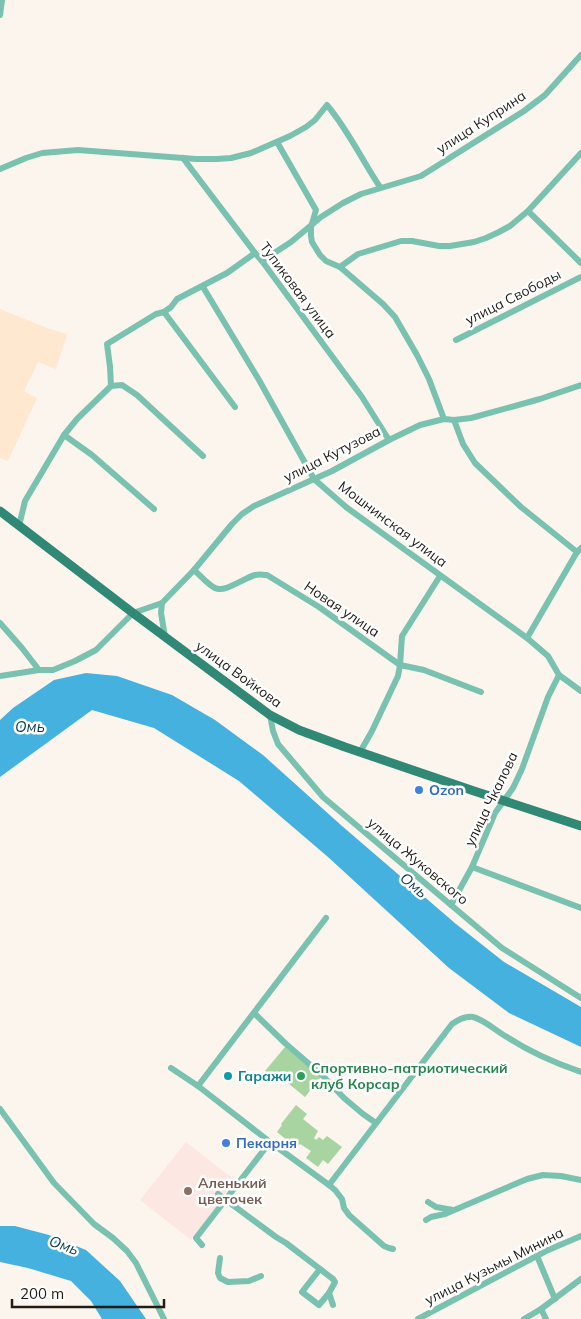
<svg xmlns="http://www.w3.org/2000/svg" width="581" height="1319" font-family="Mulish,sans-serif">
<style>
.built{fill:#ffe7d0}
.education{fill:#fce7e2}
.green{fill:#a8d4a1}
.water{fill:#44b1de}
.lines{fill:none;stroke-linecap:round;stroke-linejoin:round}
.minor{stroke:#79c2af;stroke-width:6}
.major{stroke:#2f8975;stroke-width:9}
.shop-dot{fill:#3f7fe0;stroke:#fff;stroke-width:2}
.culture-dot{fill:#0f9aa8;stroke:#fff;stroke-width:2}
.leisure-dot{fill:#2e9e5b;stroke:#fff;stroke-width:2}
.education-dot{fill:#8d6e63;stroke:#fff;stroke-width:2}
.labels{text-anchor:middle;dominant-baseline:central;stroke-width:5;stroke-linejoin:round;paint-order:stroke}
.street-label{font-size:14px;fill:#221c15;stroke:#fff}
.shop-label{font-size:14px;font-weight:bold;fill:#366cbe;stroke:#fff;text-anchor:start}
.leisure-label{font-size:14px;font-weight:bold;fill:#27864d;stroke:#fff;text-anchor:start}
.culture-label{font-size:14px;font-weight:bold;fill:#0d838f;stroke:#fff;text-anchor:start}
.education-label{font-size:14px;font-weight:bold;fill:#785e54;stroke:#fff;text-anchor:start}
.water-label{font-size:15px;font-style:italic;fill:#0b3b4e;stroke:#fff}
</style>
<rect width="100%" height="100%" fill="#fcf5ee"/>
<!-- built -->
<path class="built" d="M0 309 47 328 67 334 56 369 38 362 24 391 37 398 8 461 0 458Z"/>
<!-- education -->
<path class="education" d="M186 1142 237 1182 191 1240 140 1200Z"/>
<!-- green -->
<g class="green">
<path d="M285 1047 321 1077 305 1097 278 1075 275 1079 265 1071Z"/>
<path d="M296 1105 307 1114 303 1119 318 1131 314 1138 316 1140 319 1137 323 1140 327 1136 342 1147 328 1164 323 1160 318 1167 306 1158 311 1151 300 1144 295 1150 286 1144 288 1141 277 1132 282 1125 281 1124Z"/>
</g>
<!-- water -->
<g class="water">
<path d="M86 673 117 676 172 695 215 720 263 755 342 826 456 924 504 962 581 1007V1047L509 1013 449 968 328 857 239 781 154 728 92 710 0 777V720L13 708 54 680Z"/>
<path d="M0 1226H15L49 1235 86 1250 120 1281 146 1319H102L91 1301 71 1281 28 1268 0 1262Z"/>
</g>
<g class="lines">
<!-- minor -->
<g class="minor">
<path d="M0 15 2 0"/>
<path d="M277 142 316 210 311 227V236L312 242 320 255 326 261 340 267 383 304 395 317 417 355 429 379 444 419"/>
<path d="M183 158 255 253 262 261 362 397 389 440"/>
<path d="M0 169 26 158 42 153 78 150 196 159H217L231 158 251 153 290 136 306 127 315 120 327 105C348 130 362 160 380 187"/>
<path d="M528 211 581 263"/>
<path d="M262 261 291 242 321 217 343 203 361 194 421 176 524 111 545 95 581 55"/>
<path d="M340 267 358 254 401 241H412L439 246H450L474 242 486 238 499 232 510 226 528 211 581 153"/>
<path d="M203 287 259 380 314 479 346 507 527 638 548 656 559 675 581 691"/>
<path d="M164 312 235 407"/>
<path d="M456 340 581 277"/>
<path d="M111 386 122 385 137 395 203 456"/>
<path d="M454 420 463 444 475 463 521 507 577 552"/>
<path d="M64 435 92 455 154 509"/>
<path d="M19 526 25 501 64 435 77 419 111 386 110 367 107 344 156 314 164 312 171 307 177 299 227 273 255 253"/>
<path d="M194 570C201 576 207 584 215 588 225 593 244 578 255 575 260 574 263 575 267 575L319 607 400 665 424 670 481 692"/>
<path d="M162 603 161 613 165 637"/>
<path d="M0 623 22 648 39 670H53L75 661 96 650 133 613 162 603 194 570 232 524 242 514 254 506 332 471 389 440 420 425 444 419 454 420 471 418 540 399 581 385"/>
<path d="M527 638 577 552 581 548"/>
<path d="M0 676 39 670"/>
<path d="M270 715 273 731 278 744 323 797 502 948 581 998"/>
<path d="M360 752 372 731 398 676 400 665 402 636 440 576"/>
<path d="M472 867 581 908"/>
<path d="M451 905 472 867 495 813 513 788 522 769 548 697 559 675"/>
<path d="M254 1013 286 1044 322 1075 344 1098 363 1114 376 1123"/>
<path d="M171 1068 198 1086 270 1142 329 1185 335 1190 342 1199 344 1208 349 1215 384 1246 389 1248 393 1249"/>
<path d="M198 1086 326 918"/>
<path d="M0 1109 54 1183 94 1224 113 1238 127 1251 136 1263 164 1319"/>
<path d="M329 1185 452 1024C459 1019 465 1016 473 1017 485 1020 496 1031 507 1037 530 1052 555 1063 581 1072"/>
<path d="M218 1194 276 1237 286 1243 333 1279 335 1282 329 1293 333 1305"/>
<path d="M428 1202 436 1207 453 1210"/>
<path d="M426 1220 431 1217 445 1214 527 1179 543 1175 561 1176 581 1180"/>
<path d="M202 1245 196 1238 270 1142"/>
<path d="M537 1256 555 1299"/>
<path d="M220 1258 218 1273 220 1278 228 1282 249 1281 261 1276"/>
<path d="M320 1269 302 1292 319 1305 329 1293"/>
<path d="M541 1309 546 1319"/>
<path d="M418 1319 546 1251 581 1236"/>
<path d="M524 1319 541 1309 581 1279"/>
</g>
<!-- major -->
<path class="major" d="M0 511 133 613 270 715 299 730 345 747 474 791 581 826"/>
</g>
<!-- markers -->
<g class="shop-dot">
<circle cx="419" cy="790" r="5"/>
<circle cx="226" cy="1143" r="5"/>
</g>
<circle class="culture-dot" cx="228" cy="1076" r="5"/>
<circle class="leisure-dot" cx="301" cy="1076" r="5"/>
<circle class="education-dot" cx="188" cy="1191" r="5"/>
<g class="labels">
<!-- street labels -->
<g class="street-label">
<text transform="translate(481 122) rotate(-33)">улица Куприна</text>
<text transform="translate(298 290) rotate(53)">Тупиковая улица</text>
<text transform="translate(513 297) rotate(-27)">улица Свободы</text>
<text transform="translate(332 454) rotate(-27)">улица Кутузова</text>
<text transform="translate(393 524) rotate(37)">Мошнинская улица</text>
<text transform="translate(342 609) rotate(34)">Новая улица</text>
<text transform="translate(239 674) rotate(36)">улица Войкова</text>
<text transform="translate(491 799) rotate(-64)">улица Чкалова</text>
<text transform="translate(418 861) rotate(40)">улица Жуковского</text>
<text transform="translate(494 1266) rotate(-27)">улица Кузьмы Минина</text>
</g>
<!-- shop labels -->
<g class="shop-label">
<text x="429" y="790">Ozon</text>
<text x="236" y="1143">Пекарня</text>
</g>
<!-- leisure labels -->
<g class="leisure-label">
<text x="311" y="1068">Спортивно-патриотический<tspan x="311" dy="16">клуб Корсар</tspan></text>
</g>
<!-- culture labels -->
<g class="culture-label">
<text x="238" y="1076">Гаражи</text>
</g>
<!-- education labels -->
<g class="education-label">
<text x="198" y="1183">Аленький<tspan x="198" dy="16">цветочек</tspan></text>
</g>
<!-- water labels -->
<g class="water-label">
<text x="30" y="726">Омь</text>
<text transform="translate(414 885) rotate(40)">Омь</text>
<text transform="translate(64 1245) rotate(20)">Омь</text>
</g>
</g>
<!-- scale -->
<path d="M12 1299v8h152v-8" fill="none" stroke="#221c15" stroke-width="2.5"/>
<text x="20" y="1299" font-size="15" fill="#221c15" stroke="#ffffff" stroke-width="4" paint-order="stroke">200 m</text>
</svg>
